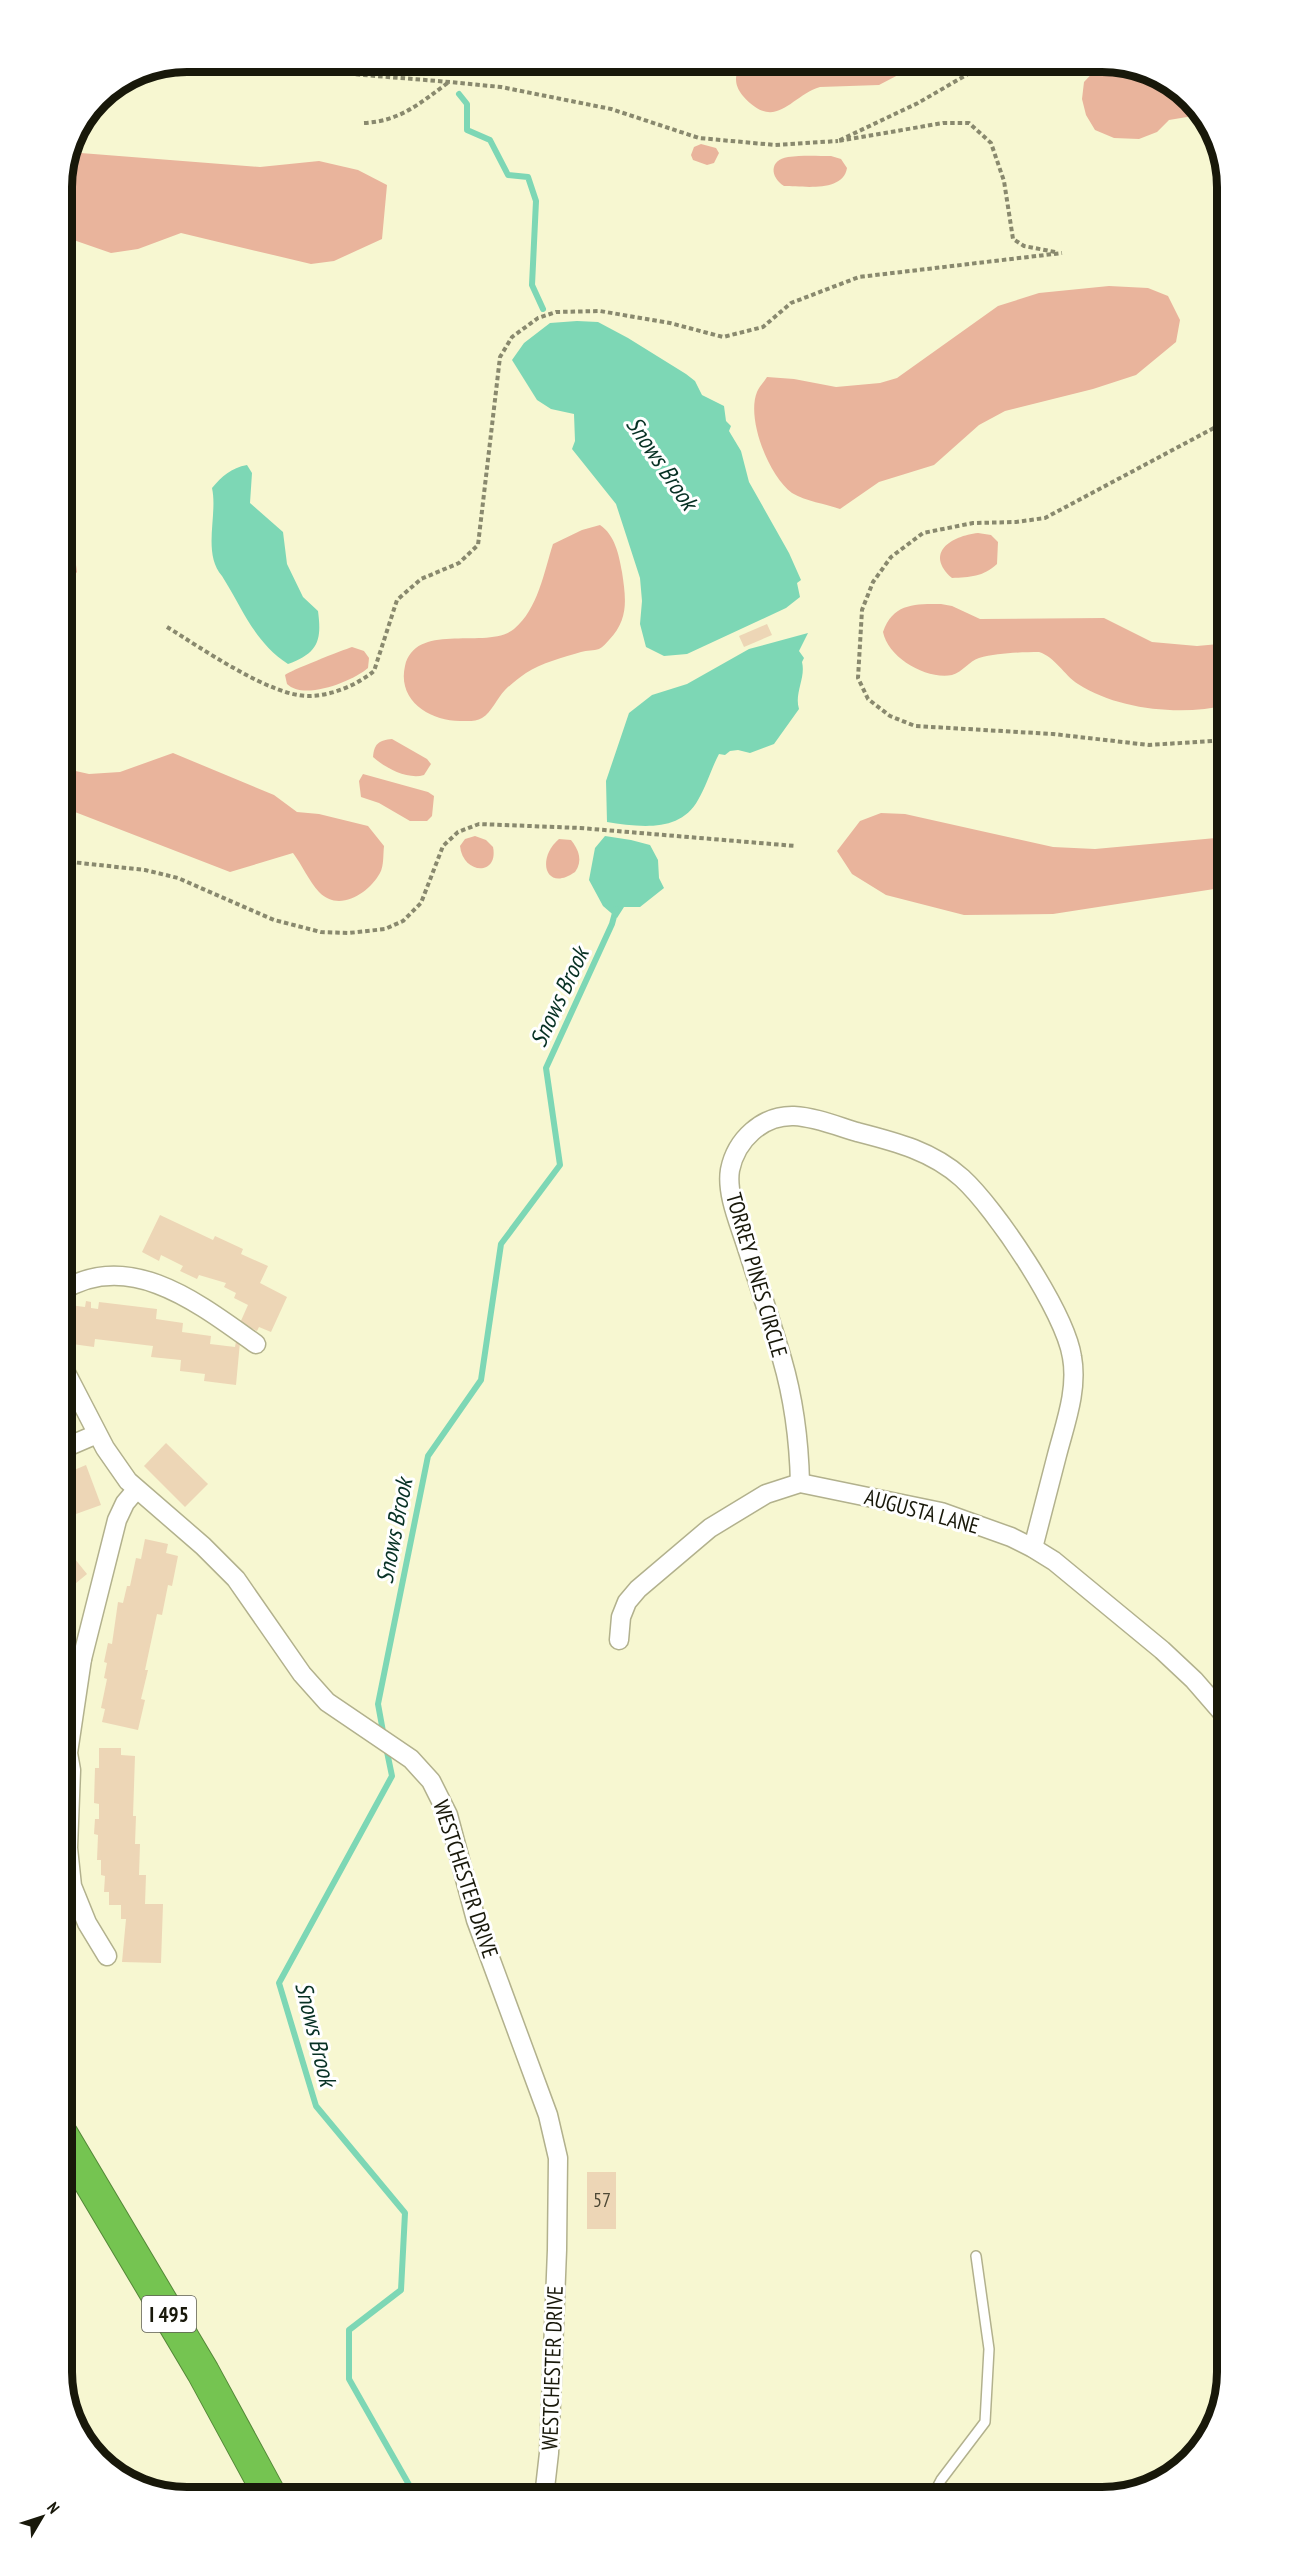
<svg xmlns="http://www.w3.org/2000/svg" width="1289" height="2559" font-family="'PT Sans Narrow',sans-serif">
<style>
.green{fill:#e9b49c}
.water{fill:#7dd7b5}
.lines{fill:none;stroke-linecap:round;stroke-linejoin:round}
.stream{stroke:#7dd7b5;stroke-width:6}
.building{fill:#edd6b6}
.service-casing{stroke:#b2b18d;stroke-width:12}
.minor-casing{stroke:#b2b18d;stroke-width:21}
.motorway-casing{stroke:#548838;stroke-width:34}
.path{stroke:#89896e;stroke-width:4;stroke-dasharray:4.5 3;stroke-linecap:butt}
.service{stroke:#fff;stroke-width:9}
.minor{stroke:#fff;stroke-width:18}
.motorway{stroke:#75c451;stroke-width:32}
.labels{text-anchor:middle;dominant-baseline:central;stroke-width:6;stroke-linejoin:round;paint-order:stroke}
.number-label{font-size:20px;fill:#4d4835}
.shield{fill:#fff;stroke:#5d5d54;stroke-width:1.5}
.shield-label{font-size:21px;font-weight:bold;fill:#18180a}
.street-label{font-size:22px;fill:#18180a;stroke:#fff}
.water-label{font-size:24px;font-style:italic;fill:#073124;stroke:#fff}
.rim{fill:none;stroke:#18180a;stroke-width:8}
</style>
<rect width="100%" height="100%" fill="#f7f7d1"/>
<!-- green -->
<g class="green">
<path d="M741 62H923L879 85 820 87C790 96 776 133 743 96 733 84 735 74 741 62Z"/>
<path d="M1103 62H1111L1178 87 1199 115 1169 120 1157 132 1139 139 1114 138 1095 130 1086 115 1082 99 1084 82Z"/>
<path d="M701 144 716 148 719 153 714 163 707 165 693 160 691 155 694 147Z"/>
<path d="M68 152 260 167 319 161 358 170 387 185 382 239 334 261 311 264 181 233 138 249 111 253 62 236V179Z"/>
<path d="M831 156 841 159 847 168C843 193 802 186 784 186 770 177 769 160 788 157 802 155 818 156 831 156Z"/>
<path d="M1109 286 1148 288 1168 296 1180 320 1176 342 1136 375 1093 389 1005 411 979 425 934 465 879 482 840 509C826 504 805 501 792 493 769 476 746 419 757 392 759 387 764 382 767 377L794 379 836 387 880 383 897 378 998 306 1039 293Z"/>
<path d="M600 525C615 535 619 555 622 572 626 599 629 619 609 640 606 643 603 647 599 649 594 651 587 650 581 652 564 657 541 663 526 673 519 678 511 684 505 690 497 698 492 712 482 718 476 722 467 721 460 721 430 721 397 701 405 666 416 620 487 651 514 629 538 609 544 572 553 544L582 530Z"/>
<path d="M62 529 73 544 77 572 62 590Z"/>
<path d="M978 533 991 535 998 542 997 564C983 577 970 577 952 578 924 553 951 536 978 533Z"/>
<path d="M941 604 952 606 980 619 1104 618 1152 642 1197 646 1219 644 1227 641V705C1182 716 1118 710 1078 684 1064 675 1055 657 1039 652 1021 652 997 653 979 658 969 661 963 672 952 675 927 680 888 658 883 632 893 603 915 604 941 604Z"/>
<path d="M352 647 364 651 369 658 368 668C353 681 304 701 287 684L285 675C289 671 343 650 352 647Z"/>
<path d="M392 739 427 759 431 764 424 775C408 780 385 768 373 757 374 744 379 740 392 739Z"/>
<path d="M173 753 274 795 297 812 319 814 368 826 384 846C383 855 384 866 380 873 369 893 339 913 319 892 309 881 302 865 293 853L230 872 62 807V768L89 774 120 772Z"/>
<path d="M363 774 428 792 434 796 432 816 427 821H410L379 803 361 797 359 781Z"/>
<path d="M881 813 905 814 1053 847 1095 849 1227 837V887L1053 914 964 915 886 895 852 874 837 851 860 821Z"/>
<path d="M475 836 486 840 493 847C499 876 463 875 460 846L465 839Z"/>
<path d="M559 839 571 840C579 850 583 861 575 872 545 893 536 858 559 839Z"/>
</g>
<!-- water -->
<g class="water">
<path d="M577 321 598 322 628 338 686 374 695 381 702 395 724 406 726 421 731 426 729 431 741 451 749 482 789 553 801 580 797 583 800 597 786 608 687 654 664 656 646 647 640 624 642 601 640 578 616 504 572 449 575 441 574 414 551 409 537 400 512 360 524 343 550 323Z"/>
<path d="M247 465 252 473 250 503 283 532 287 564 303 597 318 611C322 641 318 653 288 664 254 642 243 609 222 576 202 553 218 515 212 488 222 476 231 468 247 465Z"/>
<path d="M808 633 799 651 804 658 802 662C806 678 794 693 799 709L774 744 750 753 738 750 730 751 725 755 719 754C711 769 707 785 698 800 680 833 639 827 607 822L606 781 629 713 652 695 687 684 749 649Z"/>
<path d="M605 836 631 840 650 845 658 860 659 878 664 888 640 907H624L617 918 603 906 589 880 595 848Z"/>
</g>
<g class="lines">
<!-- stream -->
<g class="stream">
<path d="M461 67 467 62"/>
<path d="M459 94 467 104V130L490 140 508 175 528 177 536 201 532 285 543 309"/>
<path d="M384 1737 378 1704 428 1456 481 1380 501 1244 560 1165 546 1068 612 924 616 909"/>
<path d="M386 1747 392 1776 279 1983 316 2106 405 2213 401 2290 349 2330V2379L416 2497"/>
</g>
</g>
<!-- building -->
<g class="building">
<path d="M767 624 772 635 744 647 739 636Z"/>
<path d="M160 1215 213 1240 215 1236 243 1249 241 1254 268 1266 260 1283 287 1297 271 1332 259 1327 257 1331 240 1323 248 1305 234 1298 236 1293 224 1287 226 1283 199 1275 197 1279 180 1271 183 1266 161 1255 159 1261 142 1252Z"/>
<path d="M86 1301 91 1302V1308L98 1309 99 1302 157 1309 156 1319 183 1323 182 1332 211 1336 210 1344 235 1347 236 1341 240 1342 236 1385 204 1381 205 1374 180 1371 181 1360 151 1357 153 1346 95 1339 94 1347 65 1343 69 1305 85 1307Z"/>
<path d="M166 1443 208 1484 185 1507 144 1466Z"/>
<path d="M86 1465 101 1505 62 1519V1481L70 1478 67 1473Z"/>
<path d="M145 1539 168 1544 166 1553 178 1556 172 1586 168 1585 162 1615 157 1614 145 1670H148L141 1699 145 1700 138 1730 102 1722 105 1709 101 1708 107 1679 104 1678 107 1663 104 1662 108 1643 112 1644 118 1602 123 1603 127 1586H130L136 1558 141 1559Z"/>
<path d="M62 1543 87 1574 70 1588 68 1585 62 1590Z"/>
<path d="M99 1748H121V1755L135 1756 133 1816H136L135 1844H140L139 1875H146L145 1904H163L161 1963 122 1962 126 1919H121V1905H109V1892H104L105 1876 101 1875V1860H97L98 1835 94 1834 95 1819H99V1804L94 1803 95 1768H99Z"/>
<rect x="587" y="2172" width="29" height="57"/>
</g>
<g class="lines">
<!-- service casing -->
<g class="service-casing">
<path id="service" d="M932 2497 941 2480 985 2422 989 2349 976 2256"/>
</g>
<!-- minor casing -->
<g class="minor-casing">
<g id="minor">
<path d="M62 1291C130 1248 201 1305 256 1344"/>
<path d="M62 1365 105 1448 128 1481 203 1546 236 1579 302 1674 327 1702 411 1759 431 1781 448 1815 476 1920 548 2115 558 2158 557 2250 549 2453 544 2497"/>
<path d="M62 1449 97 1434"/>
<path d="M800 1483C799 1440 794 1400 782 1359 771 1322 759 1285 747 1248 740 1225 726 1194 730 1170 736 1140 762 1115 794 1116 815 1117 837 1126 857 1132 896 1142 932 1151 962 1178 996 1209 1065 1312 1072 1357 1078 1390 1065 1424 1057 1455 1049 1486 1041 1517 1033 1548"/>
<path d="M619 1640 621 1617 627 1602 638 1589 710 1528 766 1494 800 1483 941 1512 1011 1537 1033 1548 1054 1561 1162 1650 1194 1680 1227 1718"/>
<path d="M62 1663 82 1659"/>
<path d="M107 1956 87 1923 72 1886 68 1848 71 1770 68 1753 82 1659 117 1520 125 1503 136 1490"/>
</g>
</g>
<!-- motorway casing -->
<g class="motorway-casing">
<path id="motorway" d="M62 2135 203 2372 271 2497"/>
</g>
<!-- path -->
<g class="path">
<path d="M998 62 975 70 918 103 838 141 943 123H969L991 143 1004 181 1013 239 1024 246 1055 252"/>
<path d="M139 71 167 75 277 68 450 82 501 87 611 109 699 138 775 145 838 141"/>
<path d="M364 123C401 121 420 103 449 82"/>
<path d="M167 627C200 647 272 698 311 696 333 695 357 685 374 671L397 600 421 579 459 563 478 545 500 357 512 337 538 318 556 312 600 311 670 323 723 337 763 327 791 303 859 277 1062 253"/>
<path d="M1227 740 1149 745 1053 734 915 726 890 716 868 699 858 678 862 610 873 582 891 557 923 533 973 523 1016 522 1045 518 1227 421"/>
<path d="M62 861 145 870 178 878 274 920 321 932 349 933 385 929 403 921 421 903 443 846 458 832 479 824 580 828 796 846"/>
</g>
<!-- service -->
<use href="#service" class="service"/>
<!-- minor -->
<use href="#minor" class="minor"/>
<!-- motorway -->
<use href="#motorway" class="motorway"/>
</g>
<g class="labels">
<!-- number labels -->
<g class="number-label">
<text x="602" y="2200">57</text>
</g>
<!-- shield labels -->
<rect class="shield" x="142" y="2296" width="54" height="36" rx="4.5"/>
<g class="shield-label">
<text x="169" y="2314">I 495</text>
</g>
<!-- street labels -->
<g class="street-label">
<text transform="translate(757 1275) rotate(74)">TORREY PINES CIRCLE</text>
<text transform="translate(922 1511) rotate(15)">AUGUSTA LANE</text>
<text transform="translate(466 1879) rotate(72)">WESTCHESTER DRIVE</text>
<text transform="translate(552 2368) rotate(-88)">WESTCHESTER DRIVE</text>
</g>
<!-- water labels -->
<g class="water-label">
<text transform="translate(662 463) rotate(56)">Snows Brook</text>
<text transform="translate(559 997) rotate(-65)">Snows Brook</text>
<text transform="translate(394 1531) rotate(-79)">Snows Brook</text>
<text transform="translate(316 2034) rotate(76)">Snows Brook</text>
</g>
</g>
<!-- crop -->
<path d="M0 0H1289V2559H0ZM187 72H1102A115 115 0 0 1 1217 187V2372A115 115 0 0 1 1102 2487H187A115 115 0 0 1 72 2372V187A115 115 0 0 1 187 72Z" fill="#fff" fill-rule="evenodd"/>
<path class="rim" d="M187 72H1102A115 115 0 0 1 1217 187V2372A115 115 0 0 1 1102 2487H187A115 115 0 0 1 72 2372V187A115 115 0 0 1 187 72Z"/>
<!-- north arrow -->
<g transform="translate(42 2517) rotate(51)" stroke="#ffffff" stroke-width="4.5" paint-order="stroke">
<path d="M0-4.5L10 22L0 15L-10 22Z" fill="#18180a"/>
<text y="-9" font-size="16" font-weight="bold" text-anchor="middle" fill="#18180a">N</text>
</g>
</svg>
